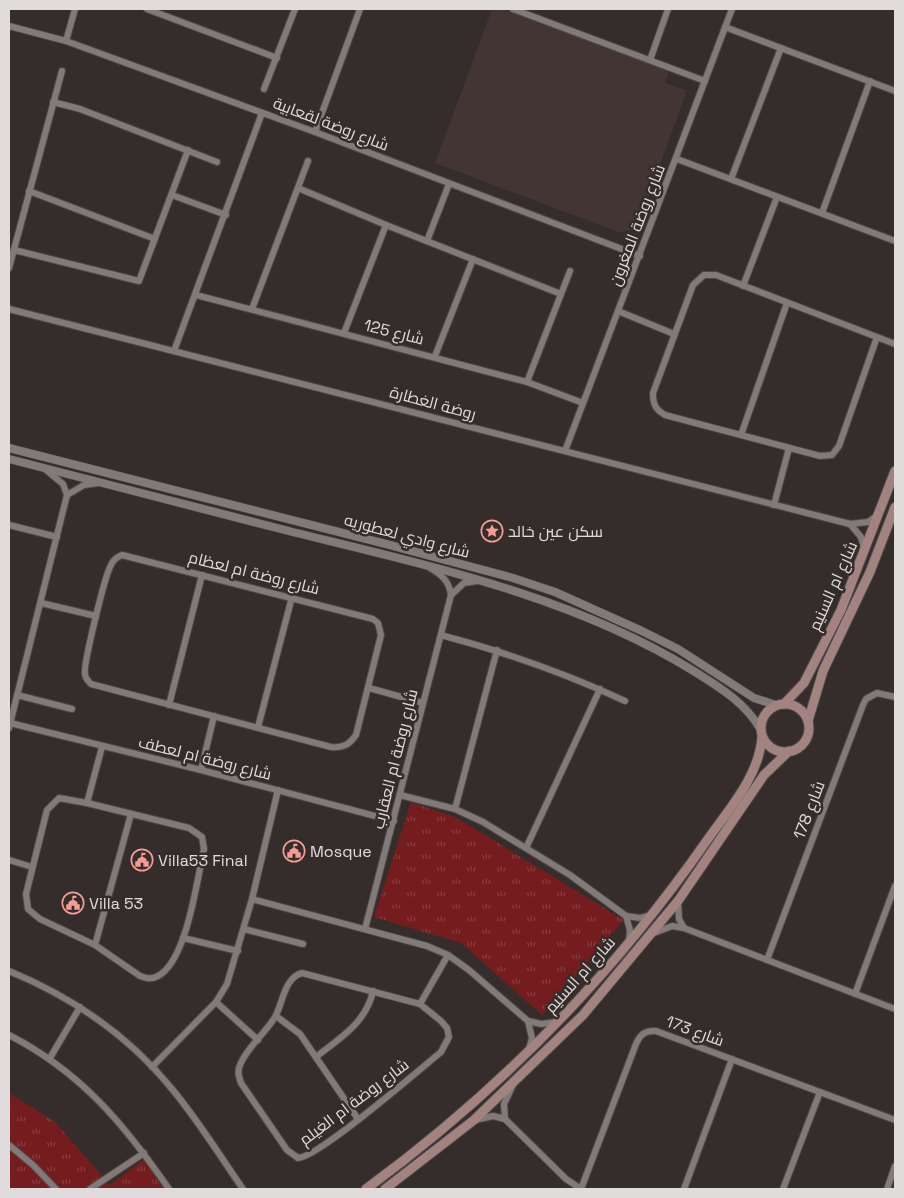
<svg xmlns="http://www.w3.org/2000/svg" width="904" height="1198" font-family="'Space Grotesk',Cairo,sans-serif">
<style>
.built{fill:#433533}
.grass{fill:url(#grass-tufts)}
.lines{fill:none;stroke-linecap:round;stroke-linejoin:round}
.minor-casing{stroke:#4e4949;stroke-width:8}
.tertiary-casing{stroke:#4e4949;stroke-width:9}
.secondary-casing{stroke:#4e4949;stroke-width:11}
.minor{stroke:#827a79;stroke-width:6}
.tertiary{stroke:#827a79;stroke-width:8}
.secondary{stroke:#a28380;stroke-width:9}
.labels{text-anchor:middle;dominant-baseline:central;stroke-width:5;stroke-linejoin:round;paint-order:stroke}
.street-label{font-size:16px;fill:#e1dcdc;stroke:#342d2c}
.poi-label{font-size:16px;fill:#e1dcdc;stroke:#342d2c;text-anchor:start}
</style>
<defs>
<pattern id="grass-tufts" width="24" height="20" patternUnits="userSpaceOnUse" patternTransform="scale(1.25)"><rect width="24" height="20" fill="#751d1e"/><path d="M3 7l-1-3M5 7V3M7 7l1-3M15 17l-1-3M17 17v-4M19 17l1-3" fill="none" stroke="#883d3e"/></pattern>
</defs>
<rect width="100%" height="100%" fill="#342d2c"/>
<!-- built -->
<path class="built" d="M492 9H504L669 71 665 83 687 91 637 227 621 233 435 163Z"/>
<!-- grass -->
<g class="grass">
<path d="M411 802 457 818 624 920 542 1015 461 943 374 917Z"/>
<path d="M9 1093 55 1122 110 1185 144 1159 163 1189H9Z"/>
</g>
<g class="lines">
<!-- minor casing -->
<g class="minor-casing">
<g id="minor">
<path d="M147 9 277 58"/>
<path d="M513 9 705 81"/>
<path d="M9 26 66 41 315 132 640 256"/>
<path d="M725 27 895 91"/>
<path d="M66 41 75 9"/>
<path d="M650 60 668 9"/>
<path d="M264 89 295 9"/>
<path d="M53 102 80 109 217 162"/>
<path d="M315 132 360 9"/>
<path d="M677 159 895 241"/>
<path d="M731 179 781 48"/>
<path d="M298 188 386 225 561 294"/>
<path d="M29 191 155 239"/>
<path d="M172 195 226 215"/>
<path d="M822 213 870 81"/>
<path d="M427 241 449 184"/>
<path d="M14 250 139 281 188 150"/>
<path d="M9 268 62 71"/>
<path d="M743 286 777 197"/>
<path d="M196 295 527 382 583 403"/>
<path d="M9 309 850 524 868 522 878 515"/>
<path d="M252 309 308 161"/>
<path d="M618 311 674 334"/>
<path d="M344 333 386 225"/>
<path d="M877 337 839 446 832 455 820 456 665 415C655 409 653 404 653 393L693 285 704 275H716L895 344"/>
<path d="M174 351 262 113"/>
<path d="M435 356 473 259"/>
<path d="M527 382 570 271"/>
<path d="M741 435 787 303"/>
<path d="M565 451 732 9"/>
<path d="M67 495 84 485 98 483"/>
<path d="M774 505 789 448"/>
<path d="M850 524 861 537 864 548"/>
<path d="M9 525 57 537"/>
<path d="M122 555 373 619 378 623 381 635 356 735C349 745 343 748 331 747L91 684C88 681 85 678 85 674 83 665 105 575 111 565 113 560 117 557 122 555Z"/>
<path d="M430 568C442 575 449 581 451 595"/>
<path d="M41 603 96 616"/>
<path d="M441 635C505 652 565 673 625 701"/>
<path d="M369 688 423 703"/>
<path d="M17 695 72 709"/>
<path d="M169 705 202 575"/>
<path d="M10 723 201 770 394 821"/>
<path d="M258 727 292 597"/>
<path d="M9 728 67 495 63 484 46 470"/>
<path d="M201 770 214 716"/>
<path d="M400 795 455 809 483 822 570 875 626 916 640 918 650 915"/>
<path d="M59 798 87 803 189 828 202 837 204 849C197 879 187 961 158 976 152 980 146 978 140 976L95 945 40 919 28 909 26 894 47 810Z"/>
<path d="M87 803 102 747"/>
<path d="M455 809 497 650"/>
<path d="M526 848 600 689"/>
<path d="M9 860 32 867"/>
<path d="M252 899 427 946 448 955 469 970 528 1021 541 1024 556 1022"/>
<path d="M678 901 679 919 684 928"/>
<path d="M626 916 630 930 629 942"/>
<path d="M244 929 303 944"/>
<path d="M365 929 451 595 464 583 477 581"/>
<path d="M654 933 672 926 684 928 895 1009"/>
<path d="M183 938 238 951"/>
<path d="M95 945 131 814"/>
<path d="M767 960 863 705 866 699 877 693 895 697"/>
<path d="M9 971C72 997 129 1036 172 1089 198 1120 220 1156 243 1189"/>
<path d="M302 973 420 1004 441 1021 447 1028 449 1037 441 1052C419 1070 319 1157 298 1158L287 1150 241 1083C239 1077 237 1071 240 1065 247 1047 265 1034 275 1017 283 1003 284 978 302 973Z"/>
<path d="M855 994 895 886"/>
<path d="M216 1002 258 1040"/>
<path d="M420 1004 448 955"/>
<path d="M276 1016 300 1034 358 1119"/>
<path d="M528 1021 532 1038 529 1049"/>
<path d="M9 1035C81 1072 124 1124 169 1189"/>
<path d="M316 1057C340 1038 366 1023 373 991"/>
<path d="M50 1058 80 1007"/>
<path d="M152 1067 216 1002 227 984 252 899 278 790"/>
<path d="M505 1119 504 1104 513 1085"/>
<path d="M475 1120 493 1116 505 1119 566 1179 581 1189"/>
<path d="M9 1145 33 1165 56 1189"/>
<path d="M90 1189 144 1153"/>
<path d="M581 1189 636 1044C640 1035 645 1030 656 1031L895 1120"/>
<path d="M684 1189 732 1059"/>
<path d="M783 1189 820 1092"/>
<path d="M887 1189 895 1166"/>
</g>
</g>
<!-- tertiary casing -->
<g class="tertiary-casing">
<g id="tertiary">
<path d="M9 448 386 544 513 578 555 592 642 631 678 649 754 698 776 705"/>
<path d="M9 459C101 483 193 506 285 530 424 565 568 594 692 670 719 687 745 702 761 730"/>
</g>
</g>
<!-- secondary casing -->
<g class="secondary-casing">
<g id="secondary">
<path d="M784 704 804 683 841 610 895 471"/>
<circle cx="785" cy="728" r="24"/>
<path d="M808 721 823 671 870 572 895 507"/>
<path d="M366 1189C498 1092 614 974 708 839 730 808 759 776 762 737"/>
<path d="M385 1189 474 1120 583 1015 678 901 764 775 789 751"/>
</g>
</g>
<!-- minor -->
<use href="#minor" class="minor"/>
<!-- tertiary -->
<use href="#tertiary" class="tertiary"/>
<!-- secondary -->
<use href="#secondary" class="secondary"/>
</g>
<!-- icons -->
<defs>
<g id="sight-ring" transform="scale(1.125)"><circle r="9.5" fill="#342d2c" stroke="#f59c95" stroke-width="1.5"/><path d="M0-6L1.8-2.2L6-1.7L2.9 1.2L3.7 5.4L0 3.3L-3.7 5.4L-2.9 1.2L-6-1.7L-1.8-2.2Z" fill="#f59c95"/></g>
<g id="civic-ring" transform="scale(1.125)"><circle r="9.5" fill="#342d2c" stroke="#f59c95" stroke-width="1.5"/><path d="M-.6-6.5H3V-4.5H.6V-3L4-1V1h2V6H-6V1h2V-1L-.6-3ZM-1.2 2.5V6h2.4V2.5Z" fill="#f59c95"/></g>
</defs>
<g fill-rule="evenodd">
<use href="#sight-ring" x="492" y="531"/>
<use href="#civic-ring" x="294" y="851"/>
<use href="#civic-ring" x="142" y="860"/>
<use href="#civic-ring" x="73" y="903"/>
</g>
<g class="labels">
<!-- street labels -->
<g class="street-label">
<text transform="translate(331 124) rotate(21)">شارع روضة لقعابية</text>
<text transform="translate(637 225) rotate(-69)">شارع روضة المغرون</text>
<text transform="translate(394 332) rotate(14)">شارع 125</text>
<text transform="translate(433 403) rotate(15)">روضة الغطارة</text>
<text transform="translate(407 536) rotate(15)">شارع وادي لعطوريه</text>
<text transform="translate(254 573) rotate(14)">شارع روضة ام لعظام</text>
<text transform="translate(833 586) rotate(-66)">شارع ام السنيم</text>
<text transform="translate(205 758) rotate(14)">شارع روضة ام لعطف</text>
<text transform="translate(395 759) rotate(-76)">شارع روضة ام العقارب</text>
<text transform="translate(809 810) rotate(-69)">شارع 178</text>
<text transform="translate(580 975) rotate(-48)">شارع ام السنيم</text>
<text transform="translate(695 1031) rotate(20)">شارع 173</text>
<text transform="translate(354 1102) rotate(-37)">شارع روضة ام الغيلم</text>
</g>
<!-- poi labels -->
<g class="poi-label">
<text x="508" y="531">سكن عين خالد</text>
<text x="310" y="851">Mosque</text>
<text x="158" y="860">Villa53 Final</text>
<text x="89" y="903">Villa 53</text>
</g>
</g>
<!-- border -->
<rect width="904" height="1198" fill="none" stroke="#e1dcdc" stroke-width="20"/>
</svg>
